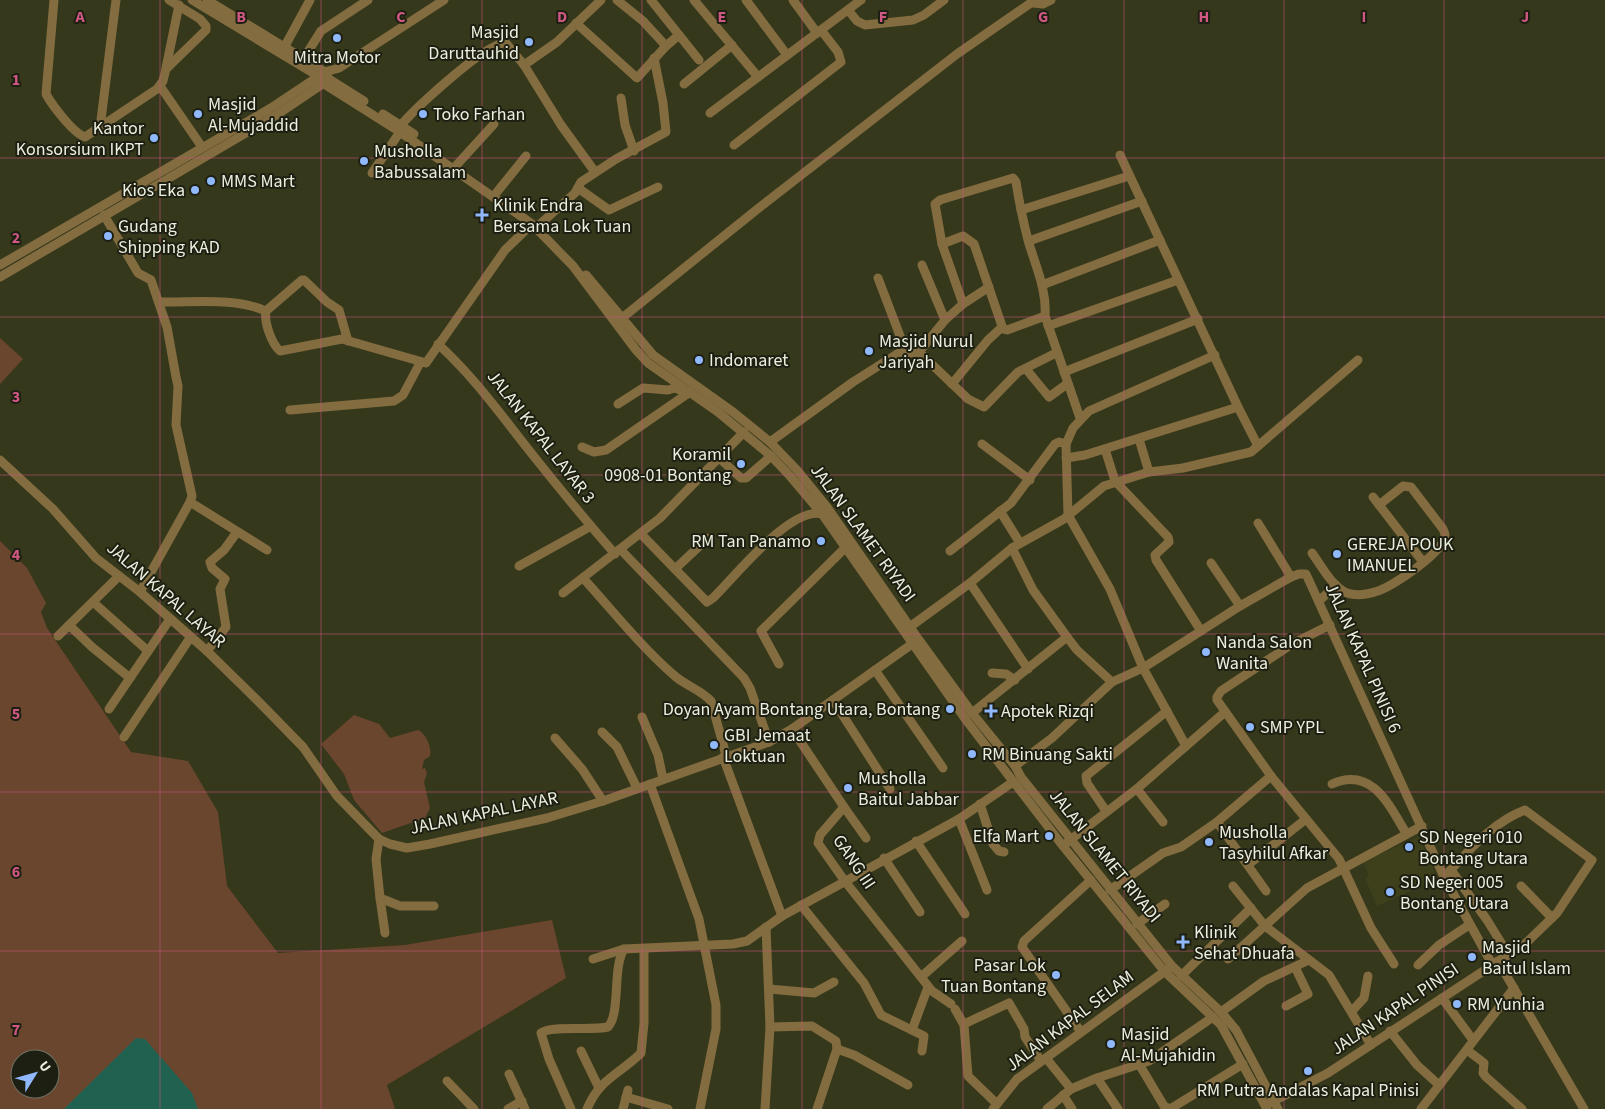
<svg xmlns="http://www.w3.org/2000/svg" width="1605" height="1109" font-family="'Source Sans 3',sans-serif">
<style>
.built{fill:#3d401b}
.green{fill:#6a462e;fill-rule:evenodd}
.water{fill:#216150}
.lines{fill:none;stroke-linecap:round;stroke-linejoin:round}
.minor{stroke:#826c40;stroke-width:9}
.grid{fill:none;stroke:#cf5882;stroke-width:1;stroke-opacity:0.55}
.poi-dot{fill:#90b8fd;stroke:#1d1f12;stroke-width:2}
.labels{text-anchor:middle;dominant-baseline:central;stroke-width:4;stroke-linejoin:round;paint-order:stroke}
.poi-label{font-size:18px;fill:#edefde;stroke:#1d1f12;text-anchor:start}
.street-label{font-size:18px;fill:#edefde;stroke:#1d1f12}
.grid-label{font-size:16px;text-anchor:middle;font-weight:bold;fill:#cf5882;stroke:#1d1f12;stroke-width:4;stroke-linejoin:round;paint-order:stroke}
</style>
<rect width="100%" height="100%" fill="#36381b"/>
<!-- built -->
<path class="built" d="M1419 837 1438 879 1377 906 1365 878 1369 876 1363 861Z"/>
<!-- green -->
<g class="green">
<path d="M0 338 23 359 0 384Z"/>
<path d="M0 541 27 568 46 603 41 612 47 628 131 752 188 761 218 812 227 886 278 953 405 945 552 920 566 978 387 1085 395 1109H0ZM20 1059H50V1089H20Z"/>
<path d="M354 715 379 724 390 738 418 730C426 734 432 747 430 756L424 760 422 769 425 768 427 773 424 782 430 808 425 818 382 833 354 800 344 774 321 744Z"/>
</g>
<!-- water -->
<path class="water" d="M136 1038 145 1039 192 1093 198 1109H64Z"/>
<g class="lines">
<!-- minor -->
<g class="minor">
<path d="M54 0 46 94C52 105 73 133 85 137L157 89 163 81 166 69 206 30V26L200 19 169 0"/>
<path d="M192 0 318 76 324 84 400 132 532 224 573 266 636 350 648 363 718 412 771 456 790 476 822 514 966 720 1063 846 1165 972 1221 1025 1267 1109"/>
<path d="M207 0 314 65 325 72 329 79 364 101"/>
<path d="M617 0 643 21 666 46"/>
<path d="M651 0 699 60"/>
<path d="M694 0 758 77"/>
<path d="M746 0 787 55"/>
<path d="M793 0 817 33"/>
<path d="M1033 3 1043 4 1051 0"/>
<path d="M848 10 857 21 865 25 913 20 924 15 944 0"/>
<path d="M576 23 637 78 666 46 679 35"/>
<path d="M285 46 310 0"/>
<path d="M304 58 321 31 368 0"/>
<path d="M524 65 557 42 601 0"/>
<path d="M166 68 179 5"/>
<path d="M684 84 732 45"/>
<path d="M160 86 202 147"/>
<path d="M621 98 625 125 634 151"/>
<path d="M710 113 861 0"/>
<path d="M383 114 414 134"/>
<path d="M401 125C415 109 487 41 506 43L524 65 561 125 595 172"/>
<path d="M100 128 116 0"/>
<path d="M734 145 841 62 838 52 821 30"/>
<path d="M1120 155 1238 407"/>
<path d="M453 169 494 124"/>
<path d="M372 173 400 132"/>
<path d="M578 188 609 210 658 187"/>
<path d="M497 192 526 156"/>
<path d="M1021 210 1129 176"/>
<path d="M104 215 138 273 151 280 167 327 176 377 178 386 176 425 192 496 190 502 140 592"/>
<path d="M540 224 575 193 581 182 616 159 666 132 663 103 654 58"/>
<path d="M1029 241 1142 201"/>
<path d="M942 244 963 236 974 244 1003 329 1007 330 1045 316"/>
<path d="M0 265 271 108 325 72 339 68 444 0"/>
<path d="M922 265 945 320"/>
<path d="M586 275 653 355 733 412 770 442 797 470 827 507 919 640 972 713 1015 766 1021 777 1172 966 1221 1012 1236 1030 1278 1109"/>
<path d="M0 277 275 116 327 81"/>
<path d="M878 278 905 349 910 353 919 352 945 320 963 304 942 244 935 204 940 200 1013 178 1016 182C1019 201 1023 221 1028 240 1035 265 1047 289 1045 316L1080 418"/>
<path d="M1042 285 1160 240"/>
<path d="M159 302C193 303 234 297 266 311"/>
<path d="M963 304 989 287"/>
<path d="M622 318 760 207 957 54 1035 0"/>
<path d="M1048 326 1178 280"/>
<path d="M348 341 339 310 327 302 304 280H302L266 311C264 322 271 343 280 351L342 339 426 363 505 250 532 224"/>
<path d="M438 344C475 378 501 415 532 454 559 488 587 522 615 554"/>
<path d="M919 352 968 399 984 407 1018 372 1056 353"/>
<path d="M1026 369 1049 397 1067 384"/>
<path d="M1064 372 1198 319"/>
<path d="M952 384 988 340 1001 328"/>
<path d="M618 404 643 388 668 390 675 388 685 392"/>
<path d="M290 410 394 401 403 395 420 363"/>
<path d="M1139 439 1149 472"/>
<path d="M770 442 853 382 905 349"/>
<path d="M982 444 1030 480"/>
<path d="M582 447 594 452 606 450 690 392"/>
<path d="M1105 449 1115 481 1168 537 1169 542 1155 555 1156 560 1201 631"/>
<path d="M718 457 741 478H746L771 456"/>
<path d="M1066 458 1085 455 1238 407 1258 446"/>
<path d="M0 460 53 509 96 558 140 592 207 651 258 701 303 747 337 796 379 839 390 844 407 848 430 844 547 818 603 801 769 742 792 729 912 644"/>
<path d="M1373 497 1423 562"/>
<path d="M190 502 267 550"/>
<path d="M1000 511 1020 543"/>
<path d="M1258 523 1291 577"/>
<path d="M641 534 707 602 713 598C735 577 790 506 822 514"/>
<path d="M1012 548 1033 590 1067 637"/>
<path d="M621 550 744 678 750 688 769 742"/>
<path d="M950 551 1011 503 1055 444 1059 442 1066 444"/>
<path d="M1312 553C1321 565 1332 587 1347 593 1356 596 1369 594 1378 591 1392 587 1444 552 1445 536 1445 534 1444 531 1443 529L1411 487 1403 486 1379 505"/>
<path d="M1211 563 1240 606"/>
<path d="M519 566 591 526"/>
<path d="M675 569 708 538"/>
<path d="M583 578C613 611 642 648 676 677 687 686 701 690 711 701L726 755"/>
<path d="M970 583 1028 669"/>
<path d="M563 593 660 518 744 432"/>
<path d="M1319 601 1336 585"/>
<path d="M93 602 148 651"/>
<path d="M69 625 92 647 130 678"/>
<path d="M1330 625 1292 644 1221 691 1217 697V700L1271 776 1339 859 1371 928 1394 964"/>
<path d="M907 629 970 583 1012 548 1064 519 1104 486 1149 472 1183 468 1251 452 1358 360"/>
<path d="M58 636 119 576"/>
<path d="M207 651 226 627 220 589 225 579 212 568 210 562 224 550 237 532"/>
<path d="M779 664 761 631 846 547"/>
<path d="M875 670 943 768"/>
<path d="M992 673 1006 674 1015 680"/>
<path d="M833 700 890 789"/>
<path d="M109 709 170 619"/>
<path d="M972 713 1067 637 1077 650 1112 682"/>
<path d="M642 717 658 755 663 779"/>
<path d="M792 729 844 807 820 835 818 843 844 880 932 991 951 1004"/>
<path d="M602 732 617 747 637 788"/>
<path d="M124 737 190 638"/>
<path d="M555 738 582 769 603 801"/>
<path d="M1186 746 1143 668 1110 589 1068 515 1066 444 1073 428 1089 411 1215 355"/>
<path d="M723 757 782 916"/>
<path d="M1015 766 1052 738 1112 682 1143 668 1240 606 1291 577 1299 574H1306L1444 877 1492 964"/>
<path d="M650 784 699 919 716 1005V1029L700 1109"/>
<path d="M1332 784C1372 766 1389 805 1406 833"/>
<path d="M1137 789 1163 822"/>
<path d="M980 804 993 844 999 851 1004 852"/>
<path d="M844 807 866 838"/>
<path d="M1106 811 1087 783 1086 776 1167 711"/>
<path d="M959 819 987 890"/>
<path d="M1217 822 1266 891"/>
<path d="M379 839 376 859 380 898 400 906H434"/>
<path d="M916 841 965 914"/>
<path d="M1065 844 1139 787 1225 712"/>
<path d="M884 858 920 912"/>
<path d="M1249 864 1306 819"/>
<path d="M1451 870 1487 920 1508 954"/>
<path d="M1233 886 1265 926 1329 975 1371 1045"/>
<path d="M1521 886 1552 918"/>
<path d="M1110 890 1163 853 1181 847 1217 822 1271 776"/>
<path d="M380 898 385 933"/>
<path d="M801 905 864 983 881 1015 924 1036 922 1051"/>
<path d="M1137 924 1165 904"/>
<path d="M593 959 624 949"/>
<path d="M1228 959 1307 888 1422 826"/>
<path d="M1498 961 1584 1109"/>
<path d="M1418 965 1439 945 1469 925"/>
<path d="M1181 976 1251 908"/>
<path d="M921 977 962 941"/>
<path d="M769 989 814 993 834 982"/>
<path d="M1442 998 1473 1040"/>
<path d="M1286 1006 1308 994 1295 967"/>
<path d="M955 1009 964 1025 968 1076 997 1104"/>
<path d="M1352 1011 1364 998 1368 976"/>
<path d="M1221 1012 1264 981 1309 960"/>
<path d="M964 1024 1009 1003 1024 1029 1025 1037 1041 1061"/>
<path d="M770 1027 812 1026 836 1041 837 1049 817 1109"/>
<path d="M912 1030 928 987"/>
<path d="M1390 1031 1417 1065 1439 1085"/>
<path d="M1081 1032 1022 947 1024 941 1091 880"/>
<path d="M837 1049 854 1055 908 1085"/>
<path d="M1467 1050 1484 1063 1483 1073 1486 1077 1522 1109"/>
<path d="M581 1051 599 1088"/>
<path d="M1046 1058 1071 1089"/>
<path d="M1139 1064 1164 1106 1170 1109 1243 1064"/>
<path d="M509 1074 525 1109"/>
<path d="M1097 1078 1118 1109"/>
<path d="M447 1081 474 1109"/>
<path d="M1063 1095 1072 1109"/>
<path d="M626 1097 668 1109"/>
<path d="M1270 1103 1328 1073 1526 943 1557 913 1592 860 1525 810C1492 822 1467 853 1444 877"/>
<path d="M508 1109 522 1101"/>
<path d="M571 1109 549 1059 541 1033C551 1025 591 1031 608 1027 621 1013 612 968 624 949L733 944 747 941 782 916 959 819 1013 782"/>
<path d="M587 1109C600 1078 620 1074 641 1053L644 1023V950"/>
<path d="M623 1109 628 1090"/>
<path d="M765 1109 770 1027 766 927"/>
<path d="M993 1109 1017 1079 1168 969"/>
<path d="M1047 1109 1071 1089 1097 1078 1149 1061 1213 1017"/>
<path d="M1421 1109 1514 988"/>
</g>
</g>
<!-- grid -->
<path class="grid" d="M160 0V1109M321 0V1109M482 0V1109M642 0V1109M802 0V1109M963 0V1109M1124 0V1109M1284 0V1109M1444 0V1109M0 158H1605M0 317H1605M0 475H1605M0 634H1605M0 792H1605M0 951H1605"/>
<!-- markers -->
<g class="poi-dot">
<circle cx="337" cy="38" r="5"/>
<circle cx="529" cy="42" r="5"/>
<circle cx="198" cy="114" r="5"/>
<circle cx="423" cy="114" r="5"/>
<circle cx="154" cy="138" r="5"/>
<circle cx="364" cy="161" r="5"/>
<circle cx="211" cy="181" r="5"/>
<circle cx="195" cy="190" r="5"/>
<path d="M479.5 207.5h5v5h5v5h-5v5h-5v-5h-5v-5h5z"/>
<circle cx="108" cy="236" r="5"/>
<circle cx="869" cy="351" r="5"/>
<circle cx="699" cy="360" r="5"/>
<circle cx="741" cy="464" r="5"/>
<circle cx="821" cy="541" r="5"/>
<circle cx="1337" cy="554" r="5"/>
<circle cx="1206" cy="652" r="5"/>
<circle cx="950" cy="709" r="5"/>
<path d="M988.5 703.5h5v5h5v5h-5v5h-5v-5h-5v-5h5z"/>
<circle cx="1250" cy="727" r="5"/>
<circle cx="714" cy="745" r="5"/>
<circle cx="972" cy="754" r="5"/>
<circle cx="848" cy="788" r="5"/>
<circle cx="1049" cy="836" r="5"/>
<circle cx="1209" cy="842" r="5"/>
<circle cx="1409" cy="847" r="5"/>
<circle cx="1390" cy="892" r="5"/>
<path d="M1180.5 934.5h5v5h5v5h-5v5h-5v-5h-5v-5h5z"/>
<circle cx="1472" cy="957" r="5"/>
<circle cx="1056" cy="975" r="5"/>
<circle cx="1457" cy="1004" r="5"/>
<circle cx="1111" cy="1044" r="5"/>
<circle cx="1308" cy="1071" r="5"/>
</g>
<g class="labels">
<!-- poi labels -->
<g class="poi-label">
<text x="519" y="32" text-anchor="end">Masjid<tspan x="519" dy="21">Daruttauhid</tspan></text>
<text x="337" y="57" text-anchor="middle">Mitra Motor</text>
<text x="208" y="104">Masjid<tspan x="208" dy="21">Al-Mujaddid</tspan></text>
<text x="433" y="114">Toko Farhan</text>
<text x="144" y="128" text-anchor="end">Kantor<tspan x="144" dy="21">Konsorsium IKPT</tspan></text>
<text x="374" y="151">Musholla<tspan x="374" dy="21">Babussalam</tspan></text>
<text x="221" y="181">MMS Mart</text>
<text x="185" y="190" text-anchor="end">Kios Eka</text>
<text x="493" y="205">Klinik Endra<tspan x="493" dy="21">Bersama Lok Tuan</tspan></text>
<text x="118" y="226">Gudang<tspan x="118" dy="21">Shipping KAD</tspan></text>
<text x="879" y="341">Masjid Nurul<tspan x="879" dy="21">Jariyah</tspan></text>
<text x="709" y="360">Indomaret</text>
<text x="731" y="454" text-anchor="end">Koramil<tspan x="731" dy="21">0908-01 Bontang</tspan></text>
<text x="811" y="541" text-anchor="end">RM Tan Panamo</text>
<text x="1347" y="544">GEREJA POUK<tspan x="1347" dy="21">IMANUEL</tspan></text>
<text x="1216" y="642">Nanda Salon<tspan x="1216" dy="21">Wanita</tspan></text>
<text x="940" y="709" text-anchor="end">Doyan Ayam Bontang Utara, Bontang</text>
<text x="1001" y="711">Apotek Rizqi</text>
<text x="1260" y="727">SMP YPL</text>
<text x="724" y="735">GBI Jemaat<tspan x="724" dy="21">Loktuan</tspan></text>
<text x="982" y="754">RM Binuang Sakti</text>
<text x="858" y="778">Musholla<tspan x="858" dy="21">Baitul Jabbar</tspan></text>
<text x="1219" y="832">Musholla<tspan x="1219" dy="21">Tasyhilul Afkar</tspan></text>
<text x="1039" y="836" text-anchor="end">Elfa Mart</text>
<text x="1419" y="837">SD Negeri 010<tspan x="1419" dy="21">Bontang Utara</tspan></text>
<text x="1400" y="882">SD Negeri 005<tspan x="1400" dy="21">Bontang Utara</tspan></text>
<text x="1194" y="932">Klinik<tspan x="1194" dy="21">Sehat Dhuafa</tspan></text>
<text x="1482" y="947">Masjid<tspan x="1482" dy="21">Baitul Islam</tspan></text>
<text x="1046" y="965" text-anchor="end">Pasar Lok<tspan x="1046" dy="21">Tuan Bontang</tspan></text>
<text x="1467" y="1004">RM Yunhia</text>
<text x="1121" y="1034">Masjid<tspan x="1121" dy="21">Al-Mujahidin</tspan></text>
<text x="1308" y="1090" text-anchor="middle">RM Putra Andalas Kapal Pinisi</text>
</g>
<!-- street labels -->
<g class="street-label">
<text transform="translate(541 437) rotate(52)">JALAN KAPAL LAYAR 3</text>
<text transform="translate(863 533) rotate(54)">JALAN SLAMET RIYADI</text>
<text transform="translate(166 595) rotate(41)">JALAN KAPAL LAYAR</text>
<text transform="translate(1363 658) rotate(66)">JALAN KAPAL PINISI 6</text>
<text transform="translate(484 813) rotate(-12)">JALAN KAPAL LAYAR</text>
<text transform="translate(1105 856) rotate(51)">JALAN SLAMET RIYADI</text>
<text transform="translate(854 862) rotate(56)">GANG III</text>
<text transform="translate(1395 1009) rotate(-34)">JALAN KAPAL PINISI</text>
<text transform="translate(1070 1021) rotate(-37)">JALAN KAPAL SELAM</text>
</g>
</g>
<g class="grid-label">
<text x="80" y="22">A</text>
<text x="241" y="22">B</text>
<text x="401" y="22">C</text>
<text x="562" y="22">D</text>
<text x="722" y="22">E</text>
<text x="883" y="22">F</text>
<text x="1043" y="22">G</text>
<text x="1204" y="22">H</text>
<text x="1364" y="22">I</text>
<text x="1525" y="22">J</text>
<text x="16" y="85">1</text>
<text x="16" y="243">2</text>
<text x="16" y="402">3</text>
<text x="16" y="560">4</text>
<text x="16" y="719">5</text>
<text x="16" y="877">6</text>
<text x="16" y="1035">7</text>
</g>
<!-- north arrow -->
<g transform="translate(35 1074) rotate(53)"><circle r="24" fill="#1d1f12" stroke="#707264"/>
<path d="M0-4L9 19L0 12L-9 19Z" fill="#90b8fd"/>
<text y="-8" font-size="14" font-weight="bold" text-anchor="middle" fill="#edefde">U</text>
</g>
</svg>
